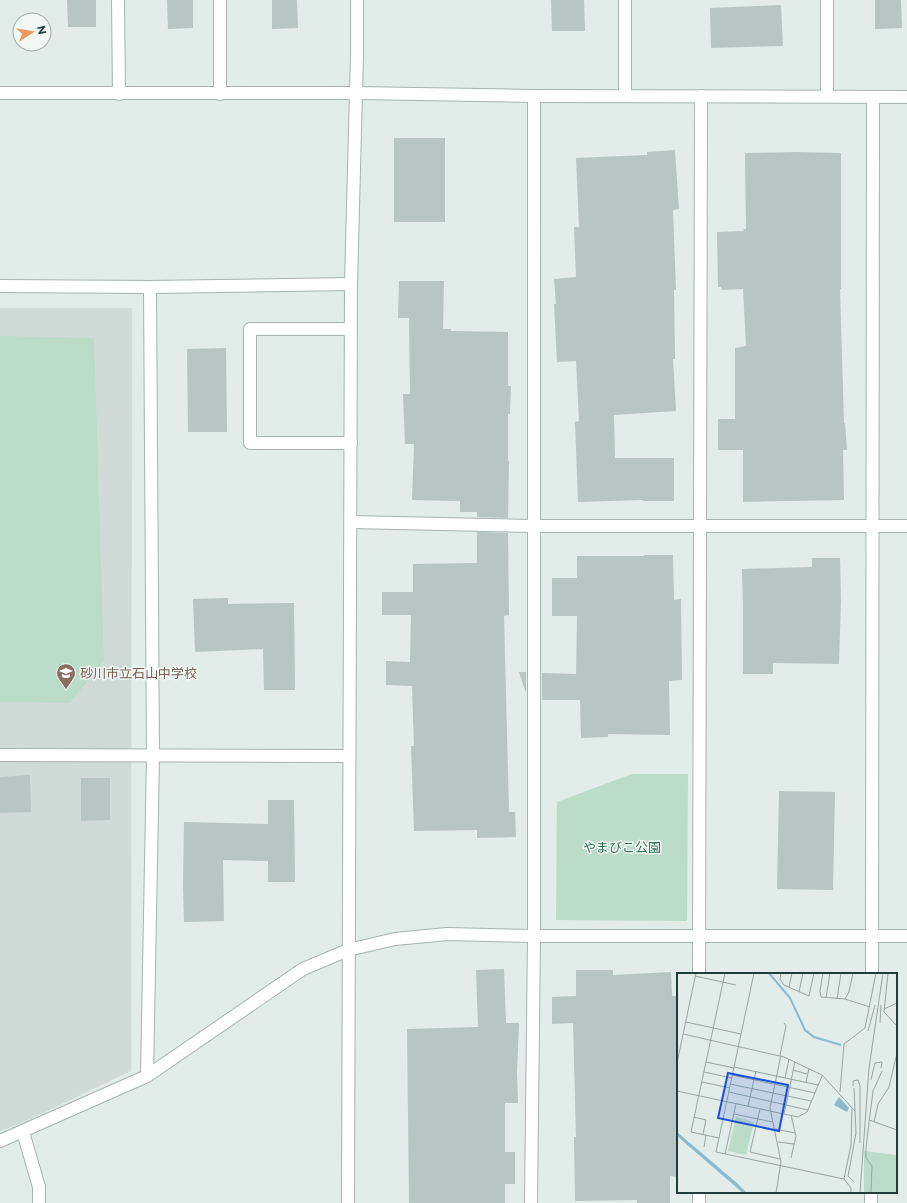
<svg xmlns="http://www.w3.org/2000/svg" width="907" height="1203" font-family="Montserrat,'Noto Sans JP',sans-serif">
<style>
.built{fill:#d0dbd8}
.green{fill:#bbdcc9}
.building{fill:#b7c6c2}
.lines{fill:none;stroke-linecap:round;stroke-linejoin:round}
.minor-casing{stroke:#a5b4b1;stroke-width:14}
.minor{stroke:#fff;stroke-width:12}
.labels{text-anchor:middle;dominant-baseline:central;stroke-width:3;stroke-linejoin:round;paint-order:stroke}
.education-label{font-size:13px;fill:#785e54;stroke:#f2f8f6;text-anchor:start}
.park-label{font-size:13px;fill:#2d7253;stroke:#f2f8f6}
.inset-river{fill:none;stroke:#8abad0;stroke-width:2}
.inset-road{fill:none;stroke:#95a6a3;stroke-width:1}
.view{fill:#1d4ed8;fill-opacity:0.15;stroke:#1d4ed8;stroke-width:2}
.inset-edge{fill:none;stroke:#223c39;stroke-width:2}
</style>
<rect width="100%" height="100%" fill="#e2ece9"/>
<!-- built -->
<path class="built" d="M0 308H132L131 1071 22 1123 0 1131Z"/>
<!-- green -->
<g class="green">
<path d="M0 336 94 338 104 660 70 703 0 702Z"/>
<path d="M632 774H688L687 921 556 920 557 802Z"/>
</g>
<!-- building -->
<g class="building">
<path d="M67 0H96V27H68Z"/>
<path d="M167 0H193V28L168 29Z"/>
<path d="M272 0H297L298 28 272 29Z"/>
<path d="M551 0H584L585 31H552Z"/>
<path d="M875 0H901L902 28 875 29Z"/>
<path d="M781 5 783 46 711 48 710 8Z"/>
<rect x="394" y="138" width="51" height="84"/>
<path d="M675 150 679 209 673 210 676 290H674L675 359H673L676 411 614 415 615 458H674V501H643V500L578 502 575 422 579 421 576 361 557 362 554 304H556L554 279 576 277 574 227H579L576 158 647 155V152Z"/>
<path d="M796 152 841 153V289H840L844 423H845L847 450H843L844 500 743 502V450H718V419H735V348L746 346 743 289 722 290 721 287H718L717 232 744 231 743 229H746L745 153Z"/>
<path d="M399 281H444L443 329H451V331L508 332V386H511L510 414H508V461H509L508 518 477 517V512H460V501L412 500 414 444H405L403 394H410L409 318H398Z"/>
<path d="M226 348 227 432H188L187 349Z"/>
<path d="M477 532 508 533 509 615 504 616 509 812H515L516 837 477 838V830L414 831 411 746H414L412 686 386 685V661L410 662 411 615H382V592H413V564L477 563Z"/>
<path d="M644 555H673L674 600 681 599 682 680 669 681 670 735 608 734V737L581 738 580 700H542V673L576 674 577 616H552V578H577V556H644Z"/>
<path d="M812 558H840L841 600 839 664 773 663V674H743V612L742 569 812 567Z"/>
<path d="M228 598V604L294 603 295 690H264L263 649 195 652 193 599Z"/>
<path d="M519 672H526V693Z"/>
<path d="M30 775 31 812 0 813V777Z"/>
<path d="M81 778H110V820L81 821Z"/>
<path d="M779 791 835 792 833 890 777 889Z"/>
<path d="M268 800H294L295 882H268V861L223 860 224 921 184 922 183 886 184 822 268 824Z"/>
<path d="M504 969 506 1023H519L517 1073 518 1103H505V1152H515V1184H505V1203H409L407 1029 478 1027 476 970Z"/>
<path d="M576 970H613V975L671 972 672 996H678V1177L670 1176V1203H637V1200L575 1201 574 1137H576L573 1023 552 1024V997L576 996Z"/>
</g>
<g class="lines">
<!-- minor casing -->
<g class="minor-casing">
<g id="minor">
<path d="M118 0 119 94"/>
<path d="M625 0V96"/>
<path d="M827 0V96"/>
<path d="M0 93H356L534 96 907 97"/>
<path d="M220 94V0"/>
<path d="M0 286 150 287 351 284"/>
<path d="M351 443H250V329H351"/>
<path d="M351 522 533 526H907"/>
<path d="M0 755 349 756"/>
<path d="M699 974 701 96"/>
<path d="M872 974 873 97"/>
<path d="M147 1076 153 756 150 287"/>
<path d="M23 1132 39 1187V1203"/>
<path d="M0 1141 147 1076 303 969 348 950 395 939 447 934 534 936H907"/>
<path d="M348 1203 351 284 357 54V0"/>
<path d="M531 1203 534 936V96"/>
<path d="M699 1203V1192"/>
<path d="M871 1203V1192"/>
</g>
</g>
<!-- minor -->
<use href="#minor" class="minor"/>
</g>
<!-- icons -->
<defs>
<g id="school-pin" transform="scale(1)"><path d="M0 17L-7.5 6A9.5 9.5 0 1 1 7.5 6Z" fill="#8d6e63" stroke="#f2f8f6"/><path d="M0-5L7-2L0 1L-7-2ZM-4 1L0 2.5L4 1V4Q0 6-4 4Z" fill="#fff"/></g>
</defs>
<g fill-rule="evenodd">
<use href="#school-pin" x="66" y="673"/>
</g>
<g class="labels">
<!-- education labels -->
<g class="education-label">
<text x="80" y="673">砂川市立石山中学校</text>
</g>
<!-- park labels -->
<g class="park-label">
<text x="622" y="847">やまびこ公園</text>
</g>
</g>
<!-- overview -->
<g transform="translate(677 973)">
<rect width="220" height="220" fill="#e2ece9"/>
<path d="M59 144 77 149 69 182 51 178ZM187 178 220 182V220H187Z" fill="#bbdcc9"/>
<path d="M162 124 172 135 170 139 157 132ZM0 159 61 211 70 220H66L0 163Z" fill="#8abad0"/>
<path class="inset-river" d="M92 0 113 25 128 57 137 64 164 72"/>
<path class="inset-road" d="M77 0 39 179 167 206 174 215V220M104 0 103 6 107 12 132 23 137 0M146 0 143 18 144 24 168 26 193 34M211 0 207 39 220 53M18 3 59 12M112 14 115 0M122 19 126 0M149 25 153 0M160 26 164 0M168 26 172 19 176 0M207 36 220 30M9 49 64 61M203 50 204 32M191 58 198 32M6 61 107 84 145 102 178 138M103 82 109 53 107 50M29 89 57 95M0 90 19 0M57 94 141 112M116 97 130 101M27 99 55 105M55 102 138 120M108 105 112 86M194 107 198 90 205 89 204 95M25 109 53 115M129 109 132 95M53 111 134 128M176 113V108L181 107 183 113V170M177 115 179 160 171 203 177 209M0 118 121 144 130 139 145 103M52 119 131 137M163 119 167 71 188 55 199 0M71 133 79 98M83 136 73 179 103 186M57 141 96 149M107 141 118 89M114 142 119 163 114 185M17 144 29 147 26 161M192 147 220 157M197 149 201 131 212 114 220 80M98 156 118 160M42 165 14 159 48 0M101 169 117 171M27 174 29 162M48 181 59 131M167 206 174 172 175 135M99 220 104 189 93 135 104 82M183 220 192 95 206 0M194 220 195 193 189 185V174L196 118 205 98"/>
<path class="view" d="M51 100 111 112 102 158 41 145Z"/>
<rect width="220" height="220" class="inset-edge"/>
</g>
<!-- north arrow -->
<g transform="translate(32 32) rotate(78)"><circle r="19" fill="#f2f8f6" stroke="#9fadaa"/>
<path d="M0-3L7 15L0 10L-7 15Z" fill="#ef985c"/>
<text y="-6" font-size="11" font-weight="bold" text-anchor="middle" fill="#223c39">N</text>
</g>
</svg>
